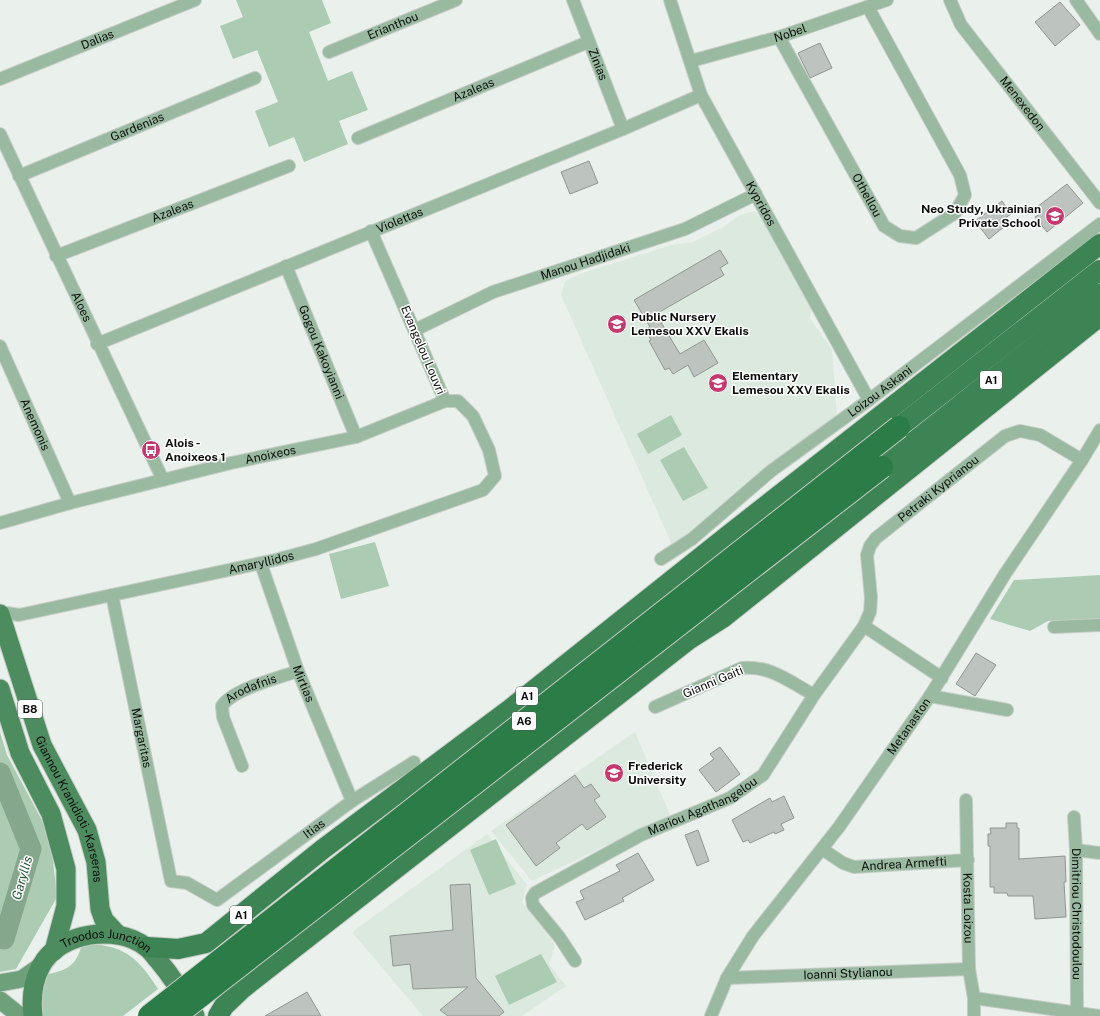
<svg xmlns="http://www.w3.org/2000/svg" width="1100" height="1016" font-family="'Public Sans',sans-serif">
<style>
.built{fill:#dce9de}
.green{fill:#abccb2}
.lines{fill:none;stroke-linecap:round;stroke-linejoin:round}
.river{stroke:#85a78c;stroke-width:21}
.building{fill:#bdc3be;stroke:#919692}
.minor-casing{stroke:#c6ccc7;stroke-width:14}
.secondary-casing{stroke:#c6ccc7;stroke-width:19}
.primary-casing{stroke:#c6ccc7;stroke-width:21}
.trunk-casing{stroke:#c6ccc7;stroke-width:22}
.minor{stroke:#99baa0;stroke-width:12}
.secondary{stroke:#6ea07a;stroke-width:17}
.primary{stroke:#4d8c5f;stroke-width:19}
.trunk{stroke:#3c8453;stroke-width:20}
.motorway-bridge-casing{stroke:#c6ccc7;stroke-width:24;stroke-linecap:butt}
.motorway-bridge{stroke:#2b7c47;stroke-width:22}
.labels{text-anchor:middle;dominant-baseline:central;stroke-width:3;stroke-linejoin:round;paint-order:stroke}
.shield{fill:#fff;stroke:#545654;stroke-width:1}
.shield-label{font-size:11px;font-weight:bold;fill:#0b0d0b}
.street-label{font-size:12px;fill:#0b0d0b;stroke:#fff}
.poi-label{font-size:12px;font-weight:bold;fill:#0b0d0b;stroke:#fff;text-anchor:start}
.water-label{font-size:13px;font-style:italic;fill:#225833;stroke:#fff}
</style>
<rect width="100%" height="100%" fill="#eaf0eb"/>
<!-- built -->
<g class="built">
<path d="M755 211 766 226 812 306 810 318 832 350 837 416 769 465 673 547 561 295 565 281 585 272 672 245 693 242 725 226 738 216Z"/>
<path d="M635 732 670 815 532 881 491 831Z"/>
<path d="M487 834 527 885 522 902 555 945 549 964 566 986 522 1016H423L352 932Z"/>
</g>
<!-- green -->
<g class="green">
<path d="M236 0H322L331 23 309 32 328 81 352 71 368 110 339 121 348 144 304 162 294 137 269 147 255 111 278 102 257 50 233 59 220 26 243 17Z"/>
<path d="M671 415 682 435 648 454 637 434Z"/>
<path d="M684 447 708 488 683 501 660 460Z"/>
<path d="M375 542 389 586 341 599 329 554Z"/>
<path d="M1100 575V620L1048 621 1030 631 990 619 1014 580Z"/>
<path d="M0 732 7 755 46 828 53 861 57 897 16 969 0 972Z"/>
<path d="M496 839 516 884 489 895 470 850Z"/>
<path d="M82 944C123 944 137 956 158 989L123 1016H37L43 975C65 971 76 968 82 944Z"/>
<path d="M541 954 557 982 509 1005 495 976Z"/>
</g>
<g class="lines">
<!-- river -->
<path class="river" d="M0 773 31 849 4 939"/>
</g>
<!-- building -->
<g class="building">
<path d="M1060 2 1080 25 1055 46 1035 22Z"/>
<path d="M820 43 832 68 810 78 798 53Z"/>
<path d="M589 161 598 183 570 194 561 172Z"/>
<path d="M1067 184 1083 203 1047 232 1035 217 1041 213 1037 207Z"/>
<path d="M1002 201 1011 214 1001 221 1005 226 989 239 975 221Z"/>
<path d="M720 250 728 263 720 268 724 275 656 314 680 354 704 340 718 363 694 377 688 365 673 374 669 368 665 370 649 341 651 340 645 329 650 327 634 300Z"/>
<path d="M976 653 996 665 975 696 956 684Z"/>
<path d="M720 747 740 774 716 792 699 770 714 759 710 754Z"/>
<path d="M575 775 584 788 591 784 600 796 594 800 606 817 587 830 582 824 556 843 560 848 536 866 506 825Z"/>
<path d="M784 796 794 818 781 824 784 830 775 834 774 832 750 843 748 840 743 842 732 820 770 798 772 802Z"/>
<path d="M1006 823H1017V828H1019V859L1065 856 1066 882H1064L1066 917 1035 919 1033 896H1008L1007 893H994V887H990V846H988V834H991L990 828H1006Z"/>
<path d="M698 830 709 861 697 866 685 835Z"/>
<path d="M638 853 654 880 622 898 624 901 585 920 576 902 584 899 580 891 620 871 616 865Z"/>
<path d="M470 884 476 978 504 1012 499 1016H448L440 1010 468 987 413 989 410 964 393 966 390 936 453 930 450 885Z"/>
<path d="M307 992 321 1016H265Z"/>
</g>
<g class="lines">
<!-- minor casing -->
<g class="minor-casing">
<g id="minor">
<path id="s1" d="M573 0 623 129"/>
<path id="s2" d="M670 0 701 95 869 400"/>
<path id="s3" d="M950 0 961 25 1100 203"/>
<path d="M1076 0 1100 34"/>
<path id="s4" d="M779 37 884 226 900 236 916 238 955 213 965 195 960 175 868 7"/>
<path id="s5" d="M329 52 456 0"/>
<path id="s6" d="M691 61 779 37 887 0"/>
<path id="s7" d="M0 79 195 0"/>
<path id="s8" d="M0 134 163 480"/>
<path id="s9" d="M358 138 588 42"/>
<path id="s10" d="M19 176 255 78"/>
<path id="s11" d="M56 256 289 166"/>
<path id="s12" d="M286 266 356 437"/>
<path id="s13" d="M415 330 493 292 685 229 756 194"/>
<path id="s14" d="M97 344 623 129 701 95"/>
<path id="s15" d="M0 346 70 503"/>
<path id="s16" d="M0 523 70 503 231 463 356 437 445 401"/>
<path id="s17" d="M661 559 692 539 771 471 869 400 1100 224"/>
<path id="s18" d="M261 564 298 671 352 801"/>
<path id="s19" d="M112 595 171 881 187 883 217 900 352 801 414 762"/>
<path id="s20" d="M0 612 19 615 275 560 316 549 483 490 495 476 489 450 473 416 458 401H445L371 231"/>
<path d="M864 626 942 678"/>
<path d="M1054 627 1100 625"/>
<path d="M930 696 1007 710"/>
<path d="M655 707 742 668C770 665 790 682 814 695"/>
<path id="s21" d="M242 766 223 717 222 706C233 689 278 678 298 671"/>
<path id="s22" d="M966 800 969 969 974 998V1016"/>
<path id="s23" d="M1074 817 1076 850 1077 1011"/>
<path id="s24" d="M822 849 843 863 854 867 968 860"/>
<path d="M1076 850 1100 853"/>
<path id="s25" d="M575 961 560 938 533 905 532 898 535 893 641 835 730 798 763 775 814 695 864 626 870 612 871 598 867 555 870 546 876 538 1005 436 1020 431 1040 435 1082 460"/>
<path id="s26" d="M727 978 969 969"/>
<path d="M974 998 1100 1016"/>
<path id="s27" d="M711 1016 727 978 753 936 839 827 930 696 1005 574 1082 460 1100 430"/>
</g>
</g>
<!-- secondary casing -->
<g class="secondary-casing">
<g id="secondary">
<path d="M0 983 22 979 42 965"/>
<path d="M0 1000 20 1016"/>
</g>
</g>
<!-- primary casing -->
<g class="primary-casing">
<g id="primary">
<path id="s28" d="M0 614 42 745 87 830 96 862 100 909 104 920 117 934"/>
<path d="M0 689 20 753 51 814 66 869V906L54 951"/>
<path id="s29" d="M33 1016C31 999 33 981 41 966 59 932 117 924 146 947 151 950 154 956 158 960 173 978 184 995 195 1016"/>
</g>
</g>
<!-- trunk casing -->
<g class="trunk-casing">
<g id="trunk">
<path d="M885 436 899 427 1100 270"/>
<path d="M871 479 882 467 1100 294"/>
<path d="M147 947 178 949 206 943 323 849 509 710 726 537 1100 244"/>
<path d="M218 1016 224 1006 243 988 688 640 724 617 1100 316"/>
</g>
</g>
<!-- minor -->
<use href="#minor" class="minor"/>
<!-- secondary -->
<use href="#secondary" class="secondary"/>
<!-- primary -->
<use href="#primary" class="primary"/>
<!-- trunk -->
<use href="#trunk" class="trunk"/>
<!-- motorway-bridge casing -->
<g class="motorway-bridge-casing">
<g id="motorway-bridge">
<path d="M149 1016 899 427"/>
<path d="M175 1016 882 467"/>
</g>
</g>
<!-- motorway-bridge -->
<use href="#motorway-bridge" class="motorway-bridge"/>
</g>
<!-- icons -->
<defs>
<g id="school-disc" transform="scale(1)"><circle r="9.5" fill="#c4396e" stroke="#fff"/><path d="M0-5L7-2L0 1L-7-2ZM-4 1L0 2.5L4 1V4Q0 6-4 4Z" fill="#fff"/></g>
<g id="bus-disc" transform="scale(1)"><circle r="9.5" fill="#c4396e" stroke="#fff"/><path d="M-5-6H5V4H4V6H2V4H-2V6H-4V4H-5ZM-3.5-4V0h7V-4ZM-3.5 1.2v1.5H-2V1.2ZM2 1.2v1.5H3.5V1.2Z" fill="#fff"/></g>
<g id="university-disc" transform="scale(1)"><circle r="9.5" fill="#c4396e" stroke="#fff"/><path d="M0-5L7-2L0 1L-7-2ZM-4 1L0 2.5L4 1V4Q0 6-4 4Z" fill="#fff"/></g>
</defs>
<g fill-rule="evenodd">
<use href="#school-disc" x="1055" y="216"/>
<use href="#school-disc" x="617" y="324"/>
<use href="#school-disc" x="718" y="383"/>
<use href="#bus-disc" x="151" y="450"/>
<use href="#university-disc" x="614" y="773"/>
</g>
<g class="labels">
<!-- shield labels -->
<g class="shield">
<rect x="980" y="371" width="22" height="18" rx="3"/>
<rect x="516" y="687" width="22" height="18" rx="3"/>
<rect x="18" y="700" width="24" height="18" rx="3"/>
<rect x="512" y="712" width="24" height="18" rx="3"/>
<rect x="230" y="906" width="22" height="18" rx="3"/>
</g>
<g class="shield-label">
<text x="991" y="380">A1</text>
<text x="527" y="696">A1</text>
<text x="30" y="709">B8</text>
<text x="524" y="721">A6</text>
<text x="241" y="915">A1</text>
</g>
<!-- street labels -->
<g class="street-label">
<text stroke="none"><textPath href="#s5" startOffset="69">Erianthou</textPath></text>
<text stroke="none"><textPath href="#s6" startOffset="103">Nobel</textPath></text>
<text stroke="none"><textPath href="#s7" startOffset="105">Dalias</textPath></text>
<text stroke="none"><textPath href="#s1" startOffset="69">Zinias</textPath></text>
<text stroke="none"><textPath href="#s9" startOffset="125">Azaleas</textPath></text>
<text stroke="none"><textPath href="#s3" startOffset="127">Menexedon</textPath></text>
<text stroke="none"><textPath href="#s10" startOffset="128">Gardenias</textPath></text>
<text stroke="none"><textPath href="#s4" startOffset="181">Othellou</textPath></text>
<text stroke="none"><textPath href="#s2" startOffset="224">Kypridos</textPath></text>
<text stroke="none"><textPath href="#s11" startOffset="125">Azaleas</textPath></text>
<text stroke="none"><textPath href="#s14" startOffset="327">Violettas</textPath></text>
<text stroke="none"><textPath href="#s13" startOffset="184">Manou Hadjidaki</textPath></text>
<text stroke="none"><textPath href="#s8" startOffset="191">Aloes</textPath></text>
<text transform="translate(423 350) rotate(67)">Evangelou Louvri</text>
<text stroke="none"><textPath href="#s12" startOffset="93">Gogou Kakoyianni</textPath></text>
<text stroke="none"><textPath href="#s17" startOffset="276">Loizou Askani</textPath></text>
<text stroke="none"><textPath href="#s15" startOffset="86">Anemonis</textPath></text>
<text stroke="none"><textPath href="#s16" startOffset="279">Anoixeos</textPath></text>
<text stroke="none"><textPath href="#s25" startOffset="692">Petraki Kyprianou</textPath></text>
<text stroke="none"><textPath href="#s20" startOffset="267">Amaryllidos</textPath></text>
<text transform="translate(713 682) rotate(-23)">Gianni Gaiti</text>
<text stroke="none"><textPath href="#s18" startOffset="127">Mirtias</textPath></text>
<text stroke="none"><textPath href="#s21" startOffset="98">Arodafnis</textPath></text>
<text stroke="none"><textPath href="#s27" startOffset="352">Metanaston</textPath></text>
<text stroke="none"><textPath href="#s19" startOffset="146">Margaritas</textPath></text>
<text stroke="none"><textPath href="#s25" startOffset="272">Mariou Agathangelou</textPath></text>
<text stroke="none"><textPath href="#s28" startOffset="208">Giannou Kranidioti - Karseras</textPath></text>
<text stroke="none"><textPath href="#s19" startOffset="463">Itias</textPath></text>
<text stroke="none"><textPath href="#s24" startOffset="87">Andrea Armefti</textPath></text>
<text stroke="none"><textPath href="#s22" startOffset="108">Kosta Loizou</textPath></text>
<text stroke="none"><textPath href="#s23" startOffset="97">Dimitriou Christodoulou</textPath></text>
<text stroke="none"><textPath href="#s29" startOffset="128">Troodos Junction</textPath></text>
<text stroke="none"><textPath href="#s26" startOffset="121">Ioanni Stylianou</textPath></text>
</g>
<!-- poi labels -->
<g class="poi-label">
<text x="1041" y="209" text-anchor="end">Neo Study, Ukrainian<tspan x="1041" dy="14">Private School</tspan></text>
<text x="631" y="317">Public Nursery<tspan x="631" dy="14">Lemesou XXV Ekalis</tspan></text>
<text x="732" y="376">Elementary<tspan x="732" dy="14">Lemesou XXV Ekalis</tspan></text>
<text x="165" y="443">Alois -<tspan x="165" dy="14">Anoixeos 1</tspan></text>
<text x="628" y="766">Frederick<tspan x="628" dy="14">University</tspan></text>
</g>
<!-- water labels -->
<g class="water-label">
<text transform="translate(22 878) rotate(-74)">Garyllis</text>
</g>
</g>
</svg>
